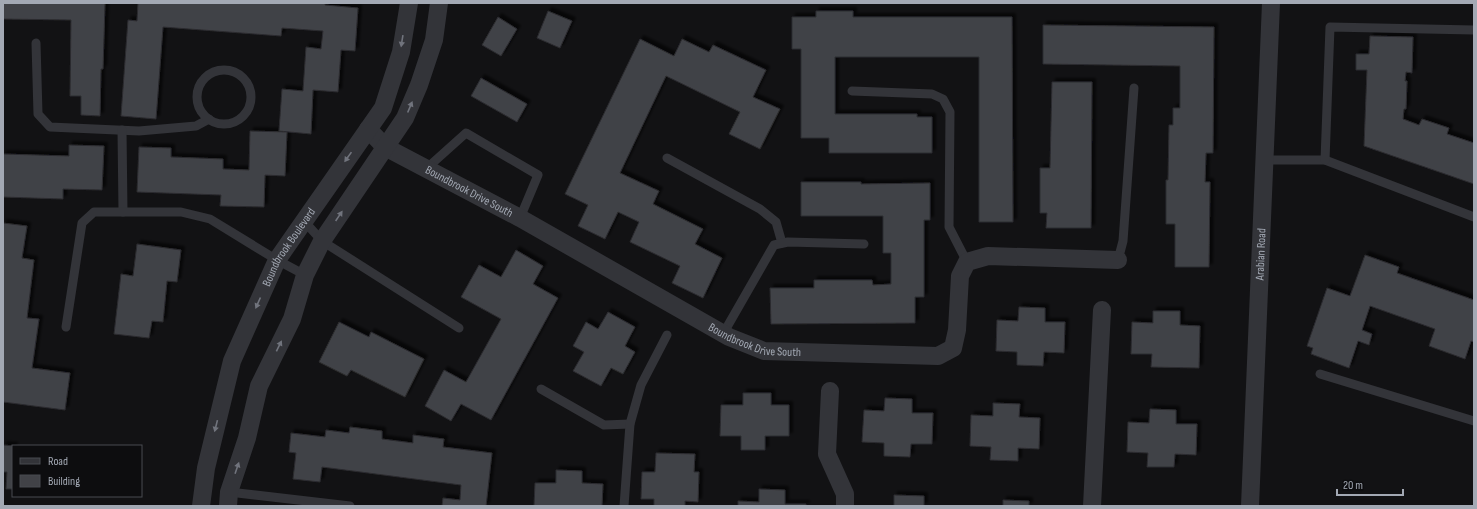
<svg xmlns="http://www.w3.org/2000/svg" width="1477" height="509" font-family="'Sofia Sans Condensed',sans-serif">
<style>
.building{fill:#414247;stroke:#2c2c30;filter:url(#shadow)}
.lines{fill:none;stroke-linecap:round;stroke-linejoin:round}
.service{stroke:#333439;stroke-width:9}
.minor{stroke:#333439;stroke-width:18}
.oneway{fill:#71747d}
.labels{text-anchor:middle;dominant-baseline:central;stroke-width:3;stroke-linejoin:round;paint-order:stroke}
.street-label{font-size:12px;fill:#a3a9b4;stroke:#0d0d0f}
</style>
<defs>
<filter id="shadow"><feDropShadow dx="3.5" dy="-3.5" stdDeviation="1" flood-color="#0009"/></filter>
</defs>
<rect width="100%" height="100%" fill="#121214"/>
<!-- building -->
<g class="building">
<path d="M3 3H105L103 69H101L100 116 81 115V96H70L71 20 3 19Z"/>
<path d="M138 3H325V5L358 8 355 51 341 50 338 92 313 90 311 134 279 131 282 89 303 91 306 47 321 49 323 31 282 28 281 36 163 27 156 119 121 116 128 20 137 21Z"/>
<path d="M548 11 572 21 560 48 537 38Z"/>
<path d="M816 11H853V17H1012L1013 222H979V57H835V114H917V117H932V153H829V138H801V49H792V17H816Z"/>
<path d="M498 17 517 29 501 56 482 45Z"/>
<path d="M1043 25 1214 27 1213 153H1206L1205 182H1210L1209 267H1175V224H1166V180H1168L1169 125H1173V108H1180V66L1043 64Z"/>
<path d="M1370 36 1413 37 1412 73 1406 72 1405 81H1407L1406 109H1404L1403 119 1419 125 1422 119 1449 128 1447 134 1474 143V184L1364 146 1367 70H1356V54H1369Z"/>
<path d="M640 39 674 56 682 39 709 52 713 45 766 70 753 97 780 109 760 149 729 134 740 112 666 76 620 173 659 191 653 204 703 229 695 244 722 258 703 298 672 283 680 266 630 242 639 222 618 212 605 239 578 226 588 205 565 194Z"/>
<path d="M481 78 527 104 517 122 471 96Z"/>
<path d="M1052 82H1092L1091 228H1046L1047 213H1040V168H1050Z"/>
<path d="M250 131 287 132 285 176 265 175 264 207 220 206 221 195 137 192 139 147 171 148V157L223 159V169L249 170Z"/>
<path d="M69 145 104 146 102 190 63 189V199L3 197V154L69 156Z"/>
<path d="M801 182H861V184L930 183V220H924V297H915V323L771 324 770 288H814V280H872L873 285 891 284V253H883V216H801Z"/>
<path d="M3 223 27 226 22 258 34 260 27 318 39 319 32 368 70 373 65 410 3 402Z"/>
<path d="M137 244 181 250 177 282 167 281 163 322 152 321 149 338 114 334 121 274 133 276Z"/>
<path d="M516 250 543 266 533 284 558 298 491 420 461 404 451 421 425 406 444 370 466 382 501 319 461 297 479 265 501 277Z"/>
<path d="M1365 255 1399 267 1397 273 1474 300V342L1471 341 1465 359 1429 346 1435 329 1370 306 1362 330 1372 334 1369 345 1358 341 1349 368 1311 354 1313 348 1307 346 1327 288 1350 296Z"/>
<path d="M1019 307 1045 308V322H1065L1064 353 1044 352 1043 366 1017 365V352L996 351 997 320 1018 321Z"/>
<path d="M1153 311H1180V325L1200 326 1199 368 1151 367 1152 354H1131L1132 322 1153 323Z"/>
<path d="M608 312 635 327 625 346 635 352 623 374 611 368 601 386 573 371 584 352 573 346 586 322 598 329Z"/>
<path d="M339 322 369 337 371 332 424 359 405 397 351 370 347 376 319 362Z"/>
<path d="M743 393H771V405H789V436H765V450H741V436H720L721 405H743Z"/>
<path d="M885 398 912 399V413H933L932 444H911L910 457 884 456V443L862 442 864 410 884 411Z"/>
<path d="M993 403 1020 404 1019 417 1040 418 1039 449 1018 448V461L990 460 991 447 970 446 971 415 993 416Z"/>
<path d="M1150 409 1176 410V424H1197L1196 455 1175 454 1174 467H1147L1148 453 1127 452 1128 422 1149 423Z"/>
<path d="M350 427 382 431V439L413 443V435L444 439 443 447 492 453 486 506H442L443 498 460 500 461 485 322 467 320 482 293 479 296 453 289 452 291 433 325 437 326 430 349 433Z"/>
<path d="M3 445 15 446H13V489H6L7 472H3Z"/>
<path d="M656 453 695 454 694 472H699L698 502 685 501V506H654V499H641L642 472H655Z"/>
<path d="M556 470 582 471V483L603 484 602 506H534L535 483H556Z"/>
<path d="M759 489 785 490V504H806V506H738V501L759 502Z"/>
<path d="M894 495 924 496V506H894Z"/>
<path d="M1003 500 1029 501V506H1003Z"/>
</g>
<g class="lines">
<!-- service -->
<g class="service">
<path d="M36 43 38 114 50 127 139 131 196 126 209 119"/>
<circle cx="224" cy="97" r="27"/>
<path d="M852 91 932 94 943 99 950 112 949 227 967 262"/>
<path d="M122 130 123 212"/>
<path d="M667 158 760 209 776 222 782 243"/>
<path d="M1265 160H1325L1474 217"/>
<path d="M1325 160 1330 27 1474 30"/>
<path d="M427 168 466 133 538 175 520 218"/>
<path d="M304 221 322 241 459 328"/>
<path d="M1118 260 1123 241 1134 88"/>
<path d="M66 327 82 223 94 212H181L210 219 277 260 305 275"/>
<path d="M723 334 774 245 788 242 864 244"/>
<path d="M1320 374 1474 421"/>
<path d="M541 389 604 425 630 424"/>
<path d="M229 492 350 506"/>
<path d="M624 506 630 424 641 385 667 335"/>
</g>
<!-- minor -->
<g class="minor">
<path id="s1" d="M368 129 385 147 520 218 729 337 764 351 938 356 953 348 957 330 960 276 967 262 988 256 1118 260"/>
<path d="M830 391 827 454 845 494V506"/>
<path id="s2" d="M201 506 206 468 232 361 277 260 383 108 401 52 409 3"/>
<path d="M228 506 229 492 247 438 259 386 292 319 305 275 322 241 405 118 419 85 434 40 439 3"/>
<path d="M1092 506 1102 310"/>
<path id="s3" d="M1250 506 1271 3"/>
</g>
</g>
<!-- one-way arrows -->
<defs><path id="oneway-solid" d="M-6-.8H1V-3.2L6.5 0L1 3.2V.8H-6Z"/></defs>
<g class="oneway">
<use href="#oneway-solid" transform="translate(402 41) rotate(99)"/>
<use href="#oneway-solid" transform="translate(410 107) rotate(-67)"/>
<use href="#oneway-solid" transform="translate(348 157) rotate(125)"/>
<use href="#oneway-solid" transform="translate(339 216) rotate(-56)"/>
<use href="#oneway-solid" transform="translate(258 303) rotate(114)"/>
<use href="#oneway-solid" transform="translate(279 346) rotate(-64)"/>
<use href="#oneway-solid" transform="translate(216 426) rotate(104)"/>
<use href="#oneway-solid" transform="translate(237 468) rotate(-71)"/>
</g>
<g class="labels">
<!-- street labels -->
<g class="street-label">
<text stroke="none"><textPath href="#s1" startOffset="120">Boundbrook Drive South</textPath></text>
<text stroke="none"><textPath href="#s2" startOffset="276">Boundbrook Boulevard</textPath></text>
<text stroke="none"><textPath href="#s3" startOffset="252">Arabian Road</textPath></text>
<text stroke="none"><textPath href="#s1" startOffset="444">Boundbrook Drive South</textPath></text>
</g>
</g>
<!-- border -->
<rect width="1477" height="509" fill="none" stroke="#a3a9b4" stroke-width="8"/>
<!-- legend -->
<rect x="12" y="445" width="130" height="52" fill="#0d0d0f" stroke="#494b51"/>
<rect x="20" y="458" width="20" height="6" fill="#333439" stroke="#494b51"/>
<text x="48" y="465" font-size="12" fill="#a3a9b4">Road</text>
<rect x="20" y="475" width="20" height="12" fill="#414247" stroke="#494b51"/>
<text x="48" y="485" font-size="12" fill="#a3a9b4">Building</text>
<!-- scale -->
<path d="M1337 489v6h66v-6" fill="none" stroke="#a3a9b4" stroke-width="2"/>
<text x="1343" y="489" font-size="12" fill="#a3a9b4" stroke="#0d0d0f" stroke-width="3" paint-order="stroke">20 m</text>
</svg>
